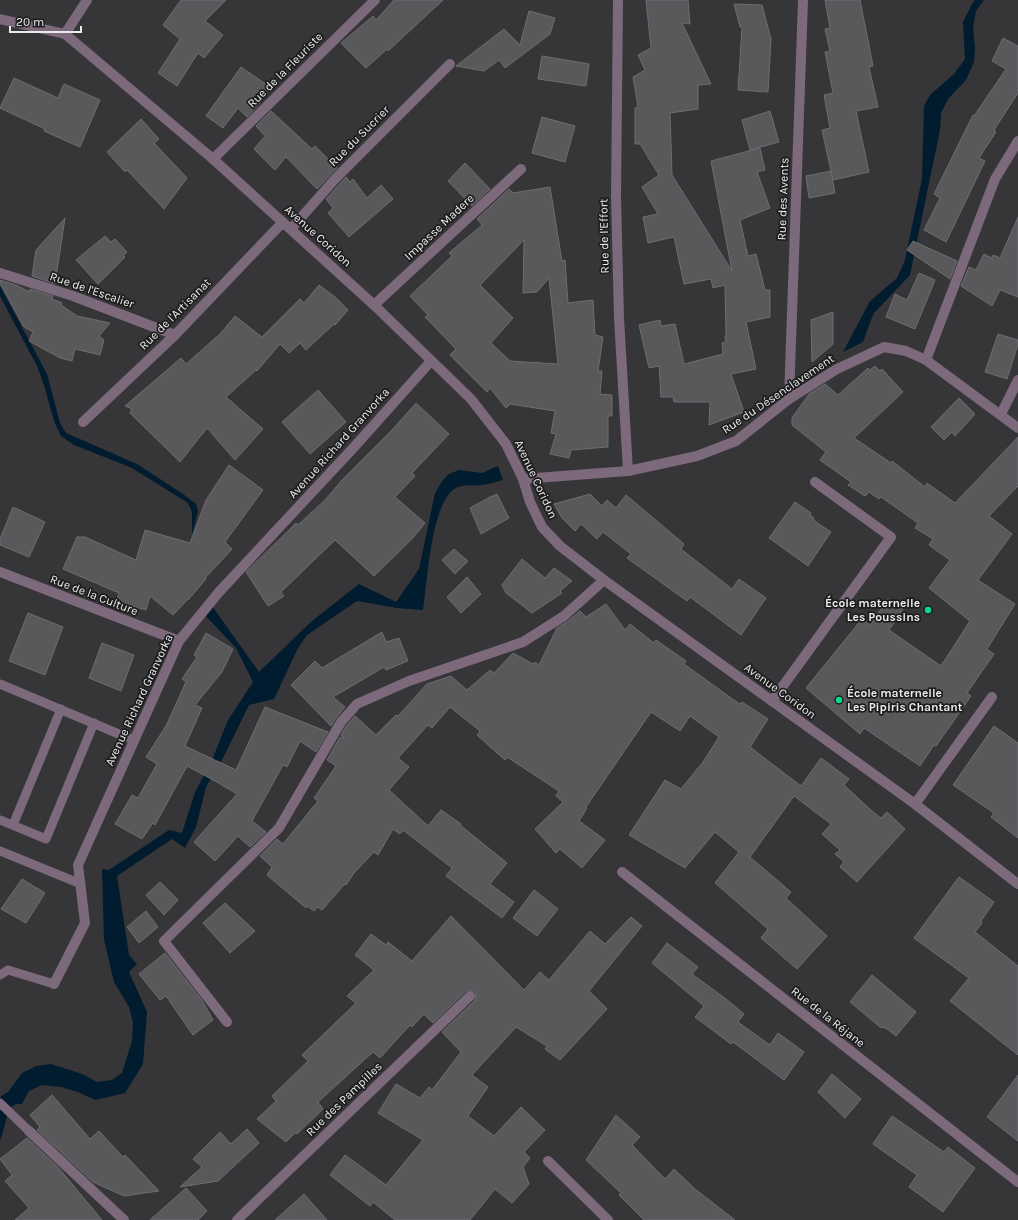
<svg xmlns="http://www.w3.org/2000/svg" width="1018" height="1220" font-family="Karla,sans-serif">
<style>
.water{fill:#011c2f}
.building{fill:#59595c;stroke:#6d6e70;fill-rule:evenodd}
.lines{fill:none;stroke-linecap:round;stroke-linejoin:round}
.service{stroke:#7d697c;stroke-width:9}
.minor{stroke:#7d697c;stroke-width:10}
.poi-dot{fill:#0bd98b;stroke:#1d1d1e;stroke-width:1.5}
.labels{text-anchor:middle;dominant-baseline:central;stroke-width:3.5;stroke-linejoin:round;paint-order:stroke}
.street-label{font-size:12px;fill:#ebebed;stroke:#1d1d1e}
.poi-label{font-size:12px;font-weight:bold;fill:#ebebed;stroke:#1d1d1e;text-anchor:end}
</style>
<rect width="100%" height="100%" fill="#363537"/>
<!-- water -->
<g class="water">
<path d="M975 0H984L976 11 973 27 975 49 974 62 966 80 948 99 941 113 940 130 910 275 874 313 871 320 863 342 843 352 870 301 897 278 905 260 922 179 924 106 930 95 954 74 965 59 963 22 972 4Z"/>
<path d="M0 286 47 374 60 423 66 433 137 464 183 494 196 504 198 511 192 535V512L188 503 132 468 74 445 61 436 54 421 44 385 37 366 0 296Z"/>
<path d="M498 466 503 480C496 482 489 484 482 485 473 486 461 483 453 490 431 507 427 583 423 610L397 608 357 601 307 635 298 648 274 699 249 705 224 756 206 787 196 827 185 848 172 839 117 876 129 955 137 964 129 972 147 1012 143 1064 125 1093 95 1100 78 1092 61 1087 42 1085 29 1091 22 1104H16L9 1108 3 1132 0 1140V1100L1 1096 8 1092 22 1073 36 1066 51 1064 82 1074 97 1082 112 1080 122 1073 132 1041 133 1022 129 1007 114 982 104 940 102 869 109 870 169 830 182 833 195 792 212 760 228 720 253 682 236 648 205 615 212 606 259 672 312 621 359 584 396 602 419 569 435 493 443 480 449 474 459 470 482 473Z"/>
</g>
<!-- building -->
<g class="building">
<path d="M181 0H226L205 21 223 35 204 58 198 53 177 86 158 73 180 39 163 25Z"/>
<path d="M394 0H443L388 51 387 49 366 68 341 43 373 16 376 20Z"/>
<path d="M646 0H688L690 24 682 23 711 84 698 85V109L670 113 672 175 732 271 711 161 760 148 765 170 757 172 770 208 740 220 748 256 756 254 765 290H770V317L746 322 756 369 731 374 744 412 709 425 710 402H674L673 397H661L659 366 649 368 639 325 660 320 661 326 675 324 684 364 723 354 722 343 726 342 725 336 726 335 725 285 713 288 711 279 684 284 674 237 648 243 643 217 658 214 642 187 659 175 640 144H635V108L638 107 633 77 645 70 638 55 651 48Z"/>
<path d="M825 0H860L873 66 869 67 878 107 856 111 869 172 833 180 822 130 830 128 824 95 833 93 825 52 830 51 825 29 830 28Z"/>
<path d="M734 4 762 5 771 39 768 92 738 90 742 27H740Z"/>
<path d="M529 11 555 18 550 34 505 68 499 60 484 71 456 66 504 29 520 45Z"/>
<path d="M1003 38 1018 46V93L994 130 996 132 979 158 985 161 946 242 924 230 940 198 934 194 973 115 974 116 1006 69 992 61Z"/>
<path d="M542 56 589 64 586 86 538 79Z"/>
<path d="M241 67 270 87 260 101 261 102 247 117 238 108 223 128 206 116Z"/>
<path d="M14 78 58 98 64 84 100 100 80 147 44 131 45 129 0 108Z"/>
<path d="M271 111 312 149 315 146 337 168 317 189 286 157 275 170 254 149 265 136 256 126Z"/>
<path d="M770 111 779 142 750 150 742 120Z"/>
<path d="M542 117 575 126 565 162 532 153Z"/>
<path d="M141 119 159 139 154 143 187 178 164 209 127 170 125 172 107 152Z"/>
<path d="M465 163 490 189 472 206 448 181Z"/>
<path d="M831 171 835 193 809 198 806 176Z"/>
<path d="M346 177 350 182 353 179 367 198 381 185 393 199 349 237 328 213 333 208 326 199Z"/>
<path d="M550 187 562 261 565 260 568 303 593 300 595 335 603 337 598 371H602L600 394 612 395V416H608V447L571 450 569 458 550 454 556 434 551 433 555 411 510 404 506 408 490 388 487 392 450 355 456 349 425 317 428 315 410 296 452 256 449 253 482 225 477 219 509 189 513 193ZM524 240 523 293 537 292 549 278 558 364 510 361 491 343 513 318 480 285Z"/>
<path d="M1018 217V297L1000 290 992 306 961 286 969 267 976 270 984 254 992 258 993 255 1000 258Z"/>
<path d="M65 218 55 284 32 276 36 250Z"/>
<path d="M105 236 111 242 115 239 127 252 123 256 125 257 98 284 76 260Z"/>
<path d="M913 241 957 261 950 279 907 250Z"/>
<path d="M919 273 935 280 915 329 886 317 895 294 907 300Z"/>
<path d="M0 280 16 285 30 292V289L53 296 52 299 62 303 61 305 77 316 110 323 99 336 104 340 100 355 75 349 72 361 60 358 29 341 33 332 24 327 0 283Z"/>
<path d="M319 285 335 297 348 310 335 325 334 324 306 350 300 343 289 353 280 344 257 371 256 370 226 397 263 429 235 460 207 428 180 462 130 413 132 409 125 406 181 358 186 364 220 334 235 316 262 337 300 299 304 303Z"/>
<path d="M833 312V344L812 362 811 320Z"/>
<path d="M998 334 1018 340V344L1007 379 985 372Z"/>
<path d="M875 366 880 371 882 369 903 392 854 438 891 463 892 461 925 487 927 483 955 503 1018 437V486L989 516 1012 534 978 580 1015 604 987 649 994 654 967 693 971 696 936 746 934 745 920 766 864 728 860 734 806 688 862 619 870 625 888 599 903 609 889 630 941 666 970 621 929 588 950 560 929 545 933 539 915 528 918 523 881 497 879 499 869 492 865 496 848 485 851 482 820 460 826 452 792 425V418L809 394 825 384 838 395 868 368 870 370Z"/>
<path d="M318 390 346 422 310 454 282 422Z"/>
<path d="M959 398 975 414 955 436 952 432 944 440 931 427Z"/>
<path d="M416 403 449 434 412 473 415 476 395 497 425 523 412 539 374 576 335 540 281 592 284 596 268 606 246 572 296 523 298 525 325 500 343 479 392 430Z"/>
<path d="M229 465 263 490 225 542 232 549 205 578 206 579 188 600V599L173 615 150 596 146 610 116 602 119 593 63 569 77 537H85L136 560 145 530 190 543 206 500Z"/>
<path d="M497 494 509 518 481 534 470 508 490 497Z"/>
<path d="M590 494 602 506 607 500 616 508 626 495 684 544 681 549 732 589 739 579 766 598 741 635 690 597 687 601 627 558 631 554 603 532 597 539 581 524 575 531 562 518 554 504Z"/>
<path d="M795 502 811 513 810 515 814 518 813 520 831 532 808 566 769 538Z"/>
<path d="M13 507 45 522 29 557 0 545V539Z"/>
<path d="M454 549 468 561 455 574 442 560Z"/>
<path d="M522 559 545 578 554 568 572 581 560 591 562 593 532 613 506 593 502 585Z"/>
<path d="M467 577 481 594 461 613 447 597Z"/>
<path d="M606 604 625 630 630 624 654 643 656 640 686 661 684 664 731 698 740 704 742 702 768 719 750 747 801 786 821 758 849 779 844 785 873 812 881 818 887 812 905 829 857 882 840 867 844 862 835 854 840 850 822 834 831 824 794 796 750 857 791 892 786 898 827 936 797 969 761 938 768 929 715 883 739 852 715 832 685 868 629 835 665 780 681 789 703 762 719 737 690 716 680 731 651 712 586 807 587 808 579 821 605 840 582 868 560 849 556 853 535 829 563 802 556 796 559 791 507 757 505 760 477 735 480 731 450 707 432 728 428 725 398 758 409 767 389 790 428 826 441 810 461 824 460 825 507 863 490 884 514 902 502 918 446 876 452 868 403 830 400 834 393 829 378 855 374 852 354 873 346 885 345 884 322 910 318 907 314 911 307 906 306 908 267 875 272 867 260 856 277 839 283 844 318 801 314 798 336 766 327 760 340 737 345 739 341 735 346 726 355 716 376 735 396 715 398 716 427 684 451 676 467 690 490 670 494 673 513 653 533 664 535 662 539 665 557 628 568 621 580 611 586 617Z"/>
<path d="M28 613 63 627 45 675 9 661Z"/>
<path d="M382 632 386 642 399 638 408 661 386 670 384 667 333 697 345 707 336 718 331 726 291 685 315 661 322 668Z"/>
<path d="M206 633 233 649 222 672 195 705 202 708 185 746 236 770 265 707 328 732 316 752 300 741 287 767 283 765 252 821 266 832 250 847 238 836 215 861 194 842 237 794 215 781 187 766 155 825 153 823 142 839 115 824 132 795 138 798 157 764 146 757 166 726 186 682 182 679 197 657 194 655Z"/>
<path d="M102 643 134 655 121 691 89 678Z"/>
<path d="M994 726 1018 743V838L991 817 994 813 953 785Z"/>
<path d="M959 877 994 902 981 921 982 923 975 932 1018 966V1055L950 1001 969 978 914 938Z"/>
<path d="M22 879 45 893 26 923 1 909Z"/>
<path d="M160 882 178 900 164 915 146 895Z"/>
<path d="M534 890 558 909 537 936 513 918Z"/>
<path d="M225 903 255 931 230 953 203 923Z"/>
<path d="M146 911 158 927 139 943 127 927Z"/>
<path d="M451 916 524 990 540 972 549 980 590 931 605 944 631 917 642 926 589 991 607 1009 560 1060 545 1049 547 1046 516 1027 472 1075 488 1087 468 1116 494 1136 521 1107 545 1130 524 1152 530 1158 523 1167 529 1184 512 1203 495 1189 470 1220H395L373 1202 370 1206 330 1175 345 1155 386 1185 423 1140 378 1113 396 1084 420 1098 429 1087 432 1090 461 1052 442 1032 475 1000 476 995 474 991 469 990 466 991 433 1023 424 1014 412 1027 410 1025 380 1058 373 1052 318 1102 323 1109 297 1134 295 1133 286 1142 257 1119 276 1101 272 1096 308 1061 302 1055 356 1003 347 996 374 970 355 955 371 934 386 945 388 942 412 961Z"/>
<path d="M667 943 698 967 692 974 726 999 744 1014 738 1022 770 1045 778 1033 804 1052 784 1080 733 1042 731 1044 695 1017 704 1006 652 963Z"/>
<path d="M165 953 202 1000 213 1020 193 1035 166 996 160 1000 139 974Z"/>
<path d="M872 975 916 1012 896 1036 886 1028 880 1027 850 1002Z"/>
<path d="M832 1074 861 1099 845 1118 818 1092Z"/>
<path d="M1018 1075V1141L987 1117Z"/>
<path d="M52 1095 90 1139 99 1131 123 1157 125 1155 159 1191 124 1196 93 1182 37 1130 40 1127 30 1115Z"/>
<path d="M616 1115 640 1137 632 1145 665 1179 674 1169 695 1189 735 1220H644L619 1195 621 1193 586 1160Z"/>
<path d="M892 1116 944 1152 948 1147 975 1168 943 1212 909 1187 917 1175 873 1144Z"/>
<path d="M247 1129 259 1143 218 1181 180 1187 202 1167 193 1159 220 1132 231 1144Z"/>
<path d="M27 1138 58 1167 102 1220H15L29 1208 5 1181 12 1175 0 1159Z"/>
<path d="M186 1188 207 1211 198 1220H150Z"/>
<path d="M304 1194 327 1220H275Z"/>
</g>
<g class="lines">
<!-- service -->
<g class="service">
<path d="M0 684 133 740"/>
<path d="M0 820 46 839 94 723"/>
<path d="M13 825 61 709"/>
<path d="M0 851 81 884"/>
<path d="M0 975 8 970 54 984"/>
<path d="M0 1103 29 1131"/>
</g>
<!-- minor -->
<g class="minor">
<path d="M618 0 616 196 619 318 628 471"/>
<path d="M0 19 65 34 213 159 374 305 471 399 506 444 523 479 530 502 542 527 560 546 604 580 915 804 1018 884"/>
<path d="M65 34 87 0"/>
<path d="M1018 141 995 179 926 360 1018 428"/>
<path d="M213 159 375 0"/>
<path d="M291 229 335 179 450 64"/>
<path d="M0 273 73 296 175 335"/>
<path d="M374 305 521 169"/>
<path d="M789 399 803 0"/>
<path d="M1001 414 1018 380"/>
<path d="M83 422 175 335 283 222"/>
<path d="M523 479 628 471 697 456 736 441 789 399 837 369 884 347 906 351 926 360"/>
<path d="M0 572 179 641"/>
<path d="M772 701 891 537 815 482"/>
<path d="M915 804 992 697"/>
<path d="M622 872 1018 1182"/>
<path d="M54 984 85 923 78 865 179 641 219 592 356 445 431 361"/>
<path d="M227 1022 164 941 279 828 341 722 357 704 409 681 523 642 564 616 604 580"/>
<path d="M29 1131 124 1220"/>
<path d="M548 1161 608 1220"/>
<path d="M237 1220 470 996"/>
</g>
</g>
<!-- markers -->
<g class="poi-dot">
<circle cx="928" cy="610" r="4"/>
<circle cx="839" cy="700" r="4"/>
</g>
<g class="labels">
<!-- street labels -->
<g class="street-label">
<text transform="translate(285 70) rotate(-45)">Rue de la Fleuriste</text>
<text transform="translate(359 136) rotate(-45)">Rue du Sucrier</text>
<text transform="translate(783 199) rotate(-88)">Rue des Avents</text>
<text transform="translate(439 227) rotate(-43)">Impasse Madere</text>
<text transform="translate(318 236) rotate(42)">Avenue Coridon</text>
<text transform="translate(604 236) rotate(-91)">Rue de l'Effort</text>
<text transform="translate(92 290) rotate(19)">Rue de l'Escalier</text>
<text transform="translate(175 314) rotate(-45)">Rue de l'Artisanat</text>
<text transform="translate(778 394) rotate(-34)">Rue du Désenclavement</text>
<text transform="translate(339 443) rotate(-48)">Avenue Richard Granvorka</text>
<text transform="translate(536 479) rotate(65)">Avenue Coridon</text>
<text transform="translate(94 595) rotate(21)">Rue de la Culture</text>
<text transform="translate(780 691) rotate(36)">Avenue Coridon</text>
<text transform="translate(139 700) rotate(-65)">Avenue Richard Granvorka</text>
<text transform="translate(828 1017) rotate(38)">Rue de la Réjane</text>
<text transform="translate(344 1099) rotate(-44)">Rue des Pampilles</text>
</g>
<!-- poi labels -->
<g class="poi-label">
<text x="920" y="603">École maternelle<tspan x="920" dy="14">Les Poussins</tspan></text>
<text x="847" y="693" text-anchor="start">École maternelle<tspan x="847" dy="14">Les Pipiris Chantant</tspan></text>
</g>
</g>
<!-- scale -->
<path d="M10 26v6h71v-6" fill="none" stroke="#ebebed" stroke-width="2"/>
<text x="16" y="26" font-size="12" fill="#ebebed" stroke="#1d1d1e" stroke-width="3" paint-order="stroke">20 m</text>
</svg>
